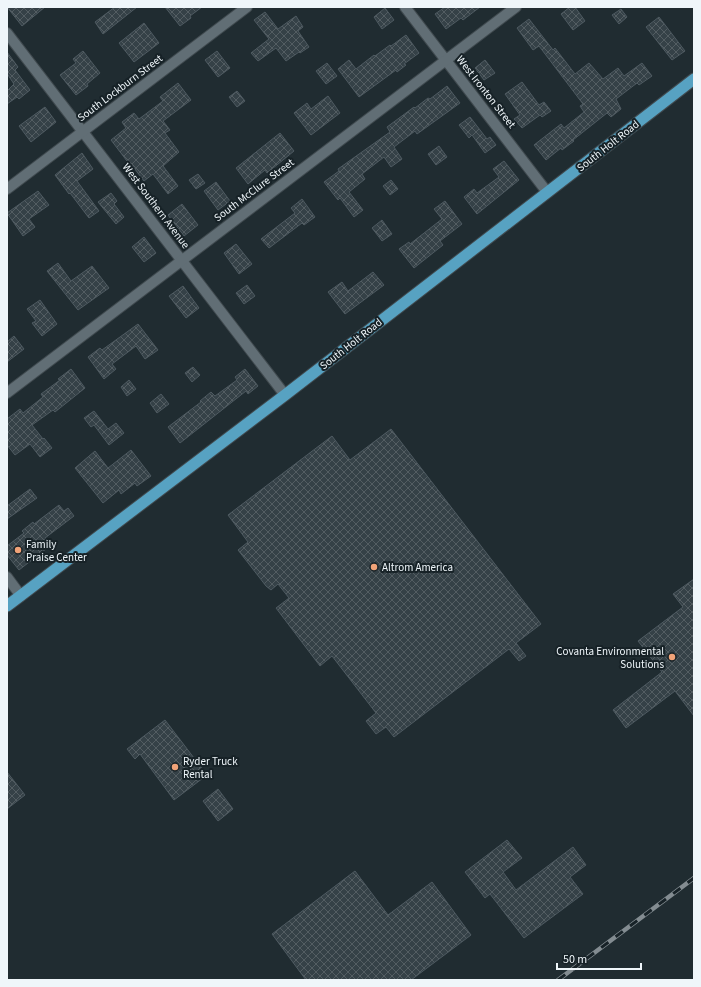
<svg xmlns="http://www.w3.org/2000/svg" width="701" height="987" font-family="'Source Sans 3',sans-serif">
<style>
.building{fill:url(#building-cross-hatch);stroke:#4e5a61}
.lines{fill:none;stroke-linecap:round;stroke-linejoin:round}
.minor-casing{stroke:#404a4f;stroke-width:12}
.primary-casing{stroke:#404a4f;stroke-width:13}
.minor{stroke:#616e75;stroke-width:10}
.primary{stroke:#57a2c2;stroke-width:11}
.rail-casing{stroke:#838c91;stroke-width:4.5}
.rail{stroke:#172227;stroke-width:3;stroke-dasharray:9;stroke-linecap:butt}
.poi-dot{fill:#f0a278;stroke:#172227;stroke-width:1.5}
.labels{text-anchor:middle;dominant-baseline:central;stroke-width:4;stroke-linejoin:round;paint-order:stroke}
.street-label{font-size:11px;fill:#eff6fa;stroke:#172227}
.poi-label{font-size:11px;fill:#eff6fa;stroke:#172227;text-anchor:start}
</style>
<defs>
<pattern id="building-cross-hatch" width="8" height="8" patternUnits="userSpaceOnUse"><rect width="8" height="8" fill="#354147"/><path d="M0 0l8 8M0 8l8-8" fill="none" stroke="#535d62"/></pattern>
</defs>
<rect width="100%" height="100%" fill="#202c31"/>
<!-- building -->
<g class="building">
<path d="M7 7H45L22 26Z"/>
<path d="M115 7H137L103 34 95 22Z"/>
<path d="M165 7H202L190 16 191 18 180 26Z"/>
<path d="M445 7H480L463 20 461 18 446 29 435 14Z"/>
<path d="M570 7H575L585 21 573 30 561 14Z"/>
<path d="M385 8 394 20 382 29 374 17Z"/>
<path d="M621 9 627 17 619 24 612 15Z"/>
<path d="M265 12 278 29 296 16 303 27 298 31 309 47 300 53 299 52 286 61 276 48 258 61 251 53 269 39 254 20Z"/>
<path d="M659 17 685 51 672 60 646 27Z"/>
<path d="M529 19 553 50 555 48 575 74 589 63 603 79 618 68 624 76 642 63 652 76 639 85 637 83 616 99 621 109 611 117 607 113 573 140 574 141 562 150 561 148 546 160 534 145 561 124 564 128 584 112 580 106 583 104 539 46 533 50 517 28Z"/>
<path d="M144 23 159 43 134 62 119 43Z"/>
<path d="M406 35 419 53 404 64 406 65 397 72 396 70 359 97 338 69 349 60 356 69 374 55 375 56 390 45 391 46Z"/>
<path d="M83 51 100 73 87 84 88 86 76 95 60 75 76 63 73 59Z"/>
<path d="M217 51 230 68 218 77 205 60Z"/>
<path d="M7 52 18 67 15 70 30 90 19 99 17 97 7 104V91L14 84 8 75 7 76Z"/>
<path d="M485 60 495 73 484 80 475 68Z"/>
<path d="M327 63 337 76 326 84 316 71Z"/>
<path d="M522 82 539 105 544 102 551 111 542 117 540 115 522 128 514 119 520 115 505 94Z"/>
<path d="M178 83 191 100 163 121 170 130 165 133 179 152 163 166 178 186 168 194 153 174 144 181 128 160 127 161 111 140 126 128 122 122 134 113 139 119 163 101 160 97Z"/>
<path d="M447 86 460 103 417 134 415 131 394 147 402 159 391 167 384 157 362 174 365 179 349 192 363 210 354 217 340 198 338 200 324 182 339 171 338 169 390 132 387 127 414 107 415 108 428 98 430 99Z"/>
<path d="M237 91 245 101 237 107 229 97Z"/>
<path d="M328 96 340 113 311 135 294 113 307 103 311 109Z"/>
<path d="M45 107 56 122 31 142 19 126Z"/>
<path d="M470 117 487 139 490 137 496 145 485 153 472 135 469 138 459 125Z"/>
<path d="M280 133 294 151 267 173 265 170 248 184 236 168Z"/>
<path d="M439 146 447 157 436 165 428 154Z"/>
<path d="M82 153 93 169 77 181 99 211 89 218 70 193 69 194 55 175Z"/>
<path d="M504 161 519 180 477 214 464 197 474 189 477 193 499 177 493 169Z"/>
<path d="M198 174 205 183 196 189 189 180Z"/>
<path d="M391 180 398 189 390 195 383 186Z"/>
<path d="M216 182 230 201 218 210 204 191Z"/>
<path d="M38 191 49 205 29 219 35 227 23 236 7 213Z"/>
<path d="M111 193 117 201 114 204 124 217 116 224 98 202Z"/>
<path d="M302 199 315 217 304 225 302 223 269 248 261 239 295 213 291 208Z"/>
<path d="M445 201 462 224 440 241 443 245 414 268 399 249 409 242 410 244 442 219 434 209Z"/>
<path d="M182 204 198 225 184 236 168 215Z"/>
<path d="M382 220 392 234 382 241 372 228Z"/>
<path d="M144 237 156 253 144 262 132 247Z"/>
<path d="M236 244 252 264 239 274 224 253Z"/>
<path d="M58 263 71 281 92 266 109 288 78 310 47 271Z"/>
<path d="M373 272 384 285 345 314 328 292 342 282 348 291Z"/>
<path d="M247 285 255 296 244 304 236 293Z"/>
<path d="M183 286 199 308 186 318 169 296Z"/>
<path d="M40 300 57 324 42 336 32 323 36 321 27 309Z"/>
<path d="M138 324 158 350 145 359 136 346 112 364 116 369 104 379 88 357 100 348 102 350Z"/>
<path d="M14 336 24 349 7 362V342Z"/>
<path d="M193 367 200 375 192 382 185 373Z"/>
<path d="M71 369 85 388 55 412 53 410 32 425 43 439 44 438 52 448 40 457 30 444 15 455 7 445V419L20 409 23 413 43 397 41 394 60 380 58 379Z"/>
<path d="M245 369 258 386 248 394 246 391 180 443 168 427 201 402 200 401 211 392 215 396 237 380 235 377Z"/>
<path d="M129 380 136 389 127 396 121 387Z"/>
<path d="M161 394 169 404 157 413 150 403Z"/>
<path d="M94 411 108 429 116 423 124 433 109 445 94 425 91 427 84 418Z"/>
<path d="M391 429 541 624 516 643 526 656 519 661 509 649 394 737 386 727 376 734 366 721 376 713 332 656 320 666 276 608 289 598 278 584 271 590 266 586 238 550 248 542 228 515 332 436 350 460Z"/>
<path d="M131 450 151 476 137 486 135 483 121 494 119 490 103 503 75 468 95 451 108 468Z"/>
<path d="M30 489 37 498 7 519V506Z"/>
<path d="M59 505 64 511 68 508 74 516 45 538 51 545 19 570 7 555V546L24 533 22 531 33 522 34 524Z"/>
<path d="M694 579V716L675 691 626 728 613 710 662 672 638 641 683 607 673 594Z"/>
<path d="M165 720 207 775 174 800 140 754 135 759 127 749Z"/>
<path d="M7 772 25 795 7 809Z"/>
<path d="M218 789 233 809 218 821 203 801Z"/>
<path d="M507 840 522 858 503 872 516 890 573 847 586 865 570 877 583 894 524 938 490 894 485 898 465 872Z"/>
<path d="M355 871 388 915 432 882 471 935 411 980H306L272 934Z"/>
</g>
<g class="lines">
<!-- minor casing -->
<g class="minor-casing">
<g id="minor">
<path d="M405 7 547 192"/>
<path d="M7 33 285 395"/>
<path d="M7 189 247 7"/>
<path d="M7 393 516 7"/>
<path d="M7 577 21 596"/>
</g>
</g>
<!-- primary casing -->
<g class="primary-casing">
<path id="primary" d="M7 606 285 395 694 79"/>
</g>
<!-- minor -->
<use href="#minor" class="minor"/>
<!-- primary -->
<use href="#primary" class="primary"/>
<!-- rail casing -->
<g class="rail-casing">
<path id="rail" d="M558 980 694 878"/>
</g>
<!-- rail -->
<use href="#rail" class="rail"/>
</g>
<!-- markers -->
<g class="poi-dot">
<circle cx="18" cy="550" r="4"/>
<circle cx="374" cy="567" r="4"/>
<circle cx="672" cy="657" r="4"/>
<circle cx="175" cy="767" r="4"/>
</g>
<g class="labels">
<!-- street labels -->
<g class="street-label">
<text transform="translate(120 88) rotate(-37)">South Lockburn Street</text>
<text transform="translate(486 92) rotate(52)">West Ironton Street</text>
<text transform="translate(608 146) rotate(-38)">South Holt Road</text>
<text transform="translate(254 190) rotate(-37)">South McClure Street</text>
<text transform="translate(156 206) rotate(53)">West Southern Avenue</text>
<text transform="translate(351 344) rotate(-38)">South Holt Road</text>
</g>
<!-- poi labels -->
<g class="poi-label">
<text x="26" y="544">Family<tspan x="26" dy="13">Praise Center</tspan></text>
<text x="382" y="567">Altrom America</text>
<text x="664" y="651" text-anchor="end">Covanta Environmental<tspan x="664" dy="13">Solutions</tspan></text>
<text x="183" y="761">Ryder Truck<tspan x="183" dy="13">Rental</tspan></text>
</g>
</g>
<!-- border -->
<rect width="701" height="987" fill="none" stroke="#eff6fa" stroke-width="16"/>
<!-- scale -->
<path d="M557 963v6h84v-6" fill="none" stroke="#eff6fa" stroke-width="2"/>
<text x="563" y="963" font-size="12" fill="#eff6fa" stroke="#172227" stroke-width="3" paint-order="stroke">50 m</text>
</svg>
